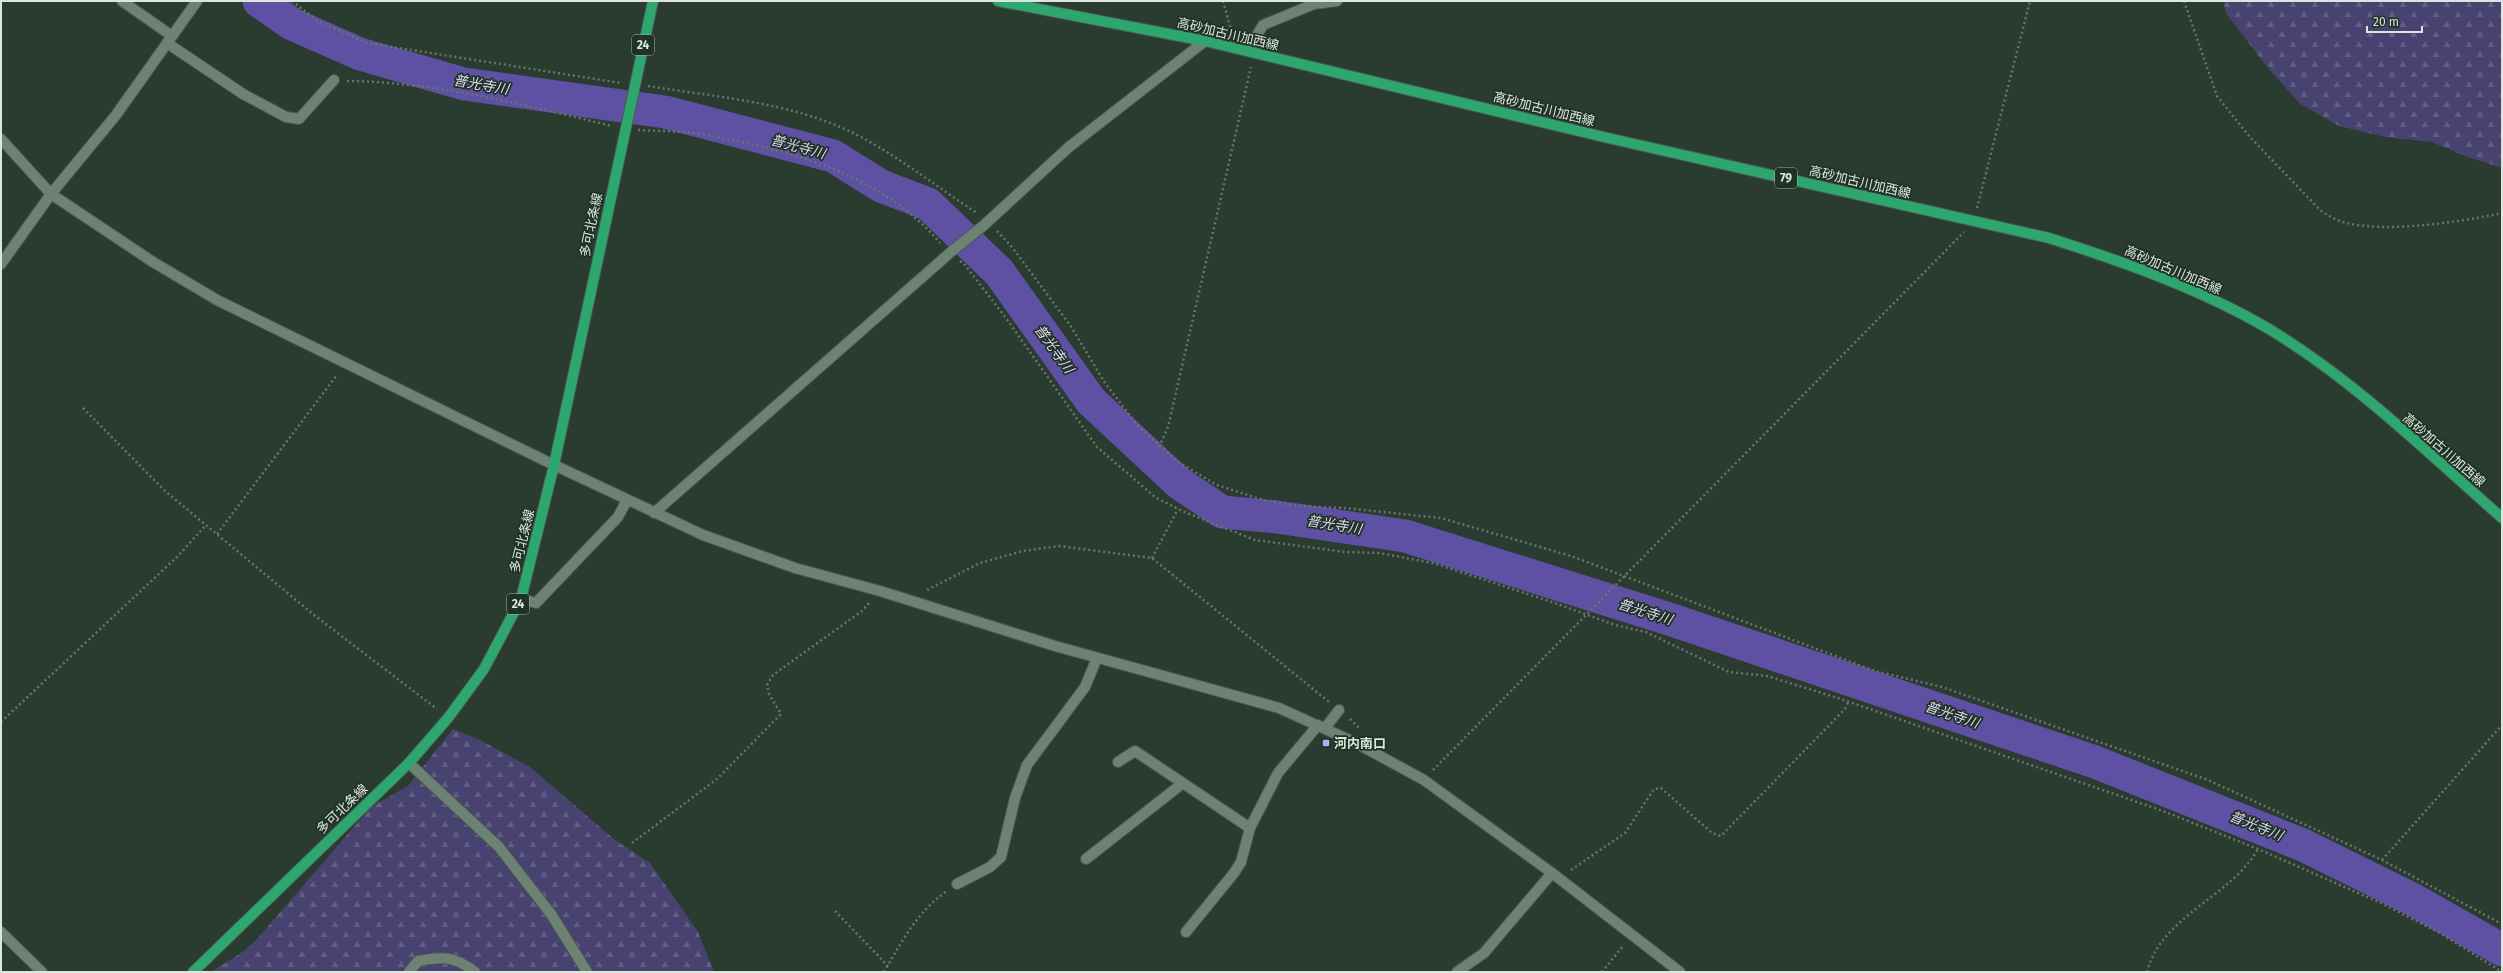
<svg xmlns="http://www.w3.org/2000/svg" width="2503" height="973" font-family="'Fira Sans','Noto Sans JP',sans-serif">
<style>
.forest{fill:url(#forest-firs)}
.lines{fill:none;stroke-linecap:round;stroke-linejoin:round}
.river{stroke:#5e51a3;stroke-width:33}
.minor-casing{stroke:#4a594f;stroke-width:12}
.major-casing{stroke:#4a594f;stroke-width:12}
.path{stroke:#67766b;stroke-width:2.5;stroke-dasharray:2 3;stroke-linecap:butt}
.minor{stroke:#6e8274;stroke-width:10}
.major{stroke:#2ea76f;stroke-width:10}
.poi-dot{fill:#b4acf9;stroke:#203125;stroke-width:1.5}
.labels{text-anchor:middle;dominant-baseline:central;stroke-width:3.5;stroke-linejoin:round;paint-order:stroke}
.shield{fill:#203125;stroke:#a3b0a6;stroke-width:1}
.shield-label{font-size:12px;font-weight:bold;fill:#dbe6de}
.street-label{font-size:13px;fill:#dbe6de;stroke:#203125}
.poi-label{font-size:13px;font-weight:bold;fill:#dbe6de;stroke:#203125;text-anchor:start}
.water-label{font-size:14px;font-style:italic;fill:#dad9f0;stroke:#203125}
</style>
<defs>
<pattern id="forest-firs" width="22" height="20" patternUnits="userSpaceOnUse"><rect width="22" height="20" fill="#484270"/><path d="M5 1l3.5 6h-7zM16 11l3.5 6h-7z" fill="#625d84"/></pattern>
</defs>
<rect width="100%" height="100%" fill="#2a3b2f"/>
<!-- forest -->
<g class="forest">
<path d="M2223 1H2502V168L2465 156 2432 142 2385 137 2339 126 2299 103 2264 63 2226 13Z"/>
<path d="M453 729 478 739 530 767 615 840 650 863 698 932 714 972H211L244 951 257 939 371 807 408 786Z"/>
</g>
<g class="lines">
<!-- river -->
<path class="river" d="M259 1 292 24 360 54 464 84 665 112 833 156 881 186 928 204 999 272 1091 401 1179 483 1222 512 1277 517 1405 536 1669 619 2095 762 2303 845 2414 900 2502 950"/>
<!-- minor casing -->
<g class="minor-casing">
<g id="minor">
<path d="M122 1 172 36"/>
<path d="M167 43 243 94 286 117 299 119 334 80"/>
<path d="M1248 51 1263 25 1314 4 1337 1"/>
<path d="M1 139 51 194 153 262 217 300 554 465 703 535 795 568 880 591 1055 646 1279 708 1356 743 1424 780 1552 873 1680 972"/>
<path d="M1 264 51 194 116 115 197 1"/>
<path d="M654 513 952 251 983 226 1069 147 1205 41"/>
<path d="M521 599 536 603 618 517 627 500"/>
<path d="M1325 728 1339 710"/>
<path d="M1118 762 1135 751 1250 828"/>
<path d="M409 763 499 847 551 914 587 972"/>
<path d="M1086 859 1183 783"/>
<path d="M957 884 990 867 1001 857 1015 798 1027 765 1085 687 1097 658"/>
<path d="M1 932 42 972"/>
<path d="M1186 932 1234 873 1241 862 1250 828 1278 773 1318 725"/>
<path d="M409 972 418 961C442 956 455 956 475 972"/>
<path d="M1457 972 1484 953 1552 873"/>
</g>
</g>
<!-- major casing -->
<g class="major-casing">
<g id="major">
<path d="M998 1 1205 41 1608 138 2049 238C2124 262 2201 289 2269 329 2355 381 2427 452 2502 518"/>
<path d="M193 972 409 763 448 718 484 669 521 599 554 465 653 1"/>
</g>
</g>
<!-- path -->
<g class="path">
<path d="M292 1 316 20 367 43 621 83"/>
<path d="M1223 1 1232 33"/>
<path d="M2184 1 2217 96 2249 136 2320 210C2329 216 2337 221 2347 223 2389 233 2460 222 2502 213"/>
<path d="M347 81C436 82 526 105 612 126"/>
<path d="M648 86C715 97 789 102 851 132 896 154 935 186 977 213"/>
<path d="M638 130C657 131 675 131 693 133 707 134 721 138 735 141 809 155 890 183 940 243"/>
<path d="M1977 208 2030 1"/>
<path d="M997 231 1012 247 1070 325 1105 383 1138 426 1178 462 1217 485 1266 501 1300 506 1344 508 1441 518 1571 556 1875 671 1942 687 2208 780 2382 860 2502 924"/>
<path d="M960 261 965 265 1006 318 1097 447 1155 497 1182 511 1255 540 1345 552 1379 553 1433 563 1552 602 1615 625 1646 632 1729 672 1767 676 1838 698 2163 811 2258 849 2381 903 2440 933 2502 972"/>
<path d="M83 408 165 491 314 615 437 709"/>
<path d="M1159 447 1168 427 1251 67"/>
<path d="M217 534 337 375"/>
<path d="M1152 558 1178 509"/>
<path d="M927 590 980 563 1023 551 1059 546 1152 558 1329 702"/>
<path d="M1350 719 1359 728"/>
<path d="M1 722 178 556 206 525"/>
<path d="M1433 770 1964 232"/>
<path d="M632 843 717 779 781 714 769 694 767 685 773 675 862 611 870 602"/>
<path d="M2382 860 2502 725"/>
<path d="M1571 870 1625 833 1654 789 1661 788 1712 833 1721 836 1845 709 1848 702"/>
<path d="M835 911 888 966"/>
<path d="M884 972C902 941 917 912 947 891"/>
<path d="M1602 972 1623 946"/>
<path d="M2147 972C2162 915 2231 897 2258 849"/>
</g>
<!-- minor -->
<use href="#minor" class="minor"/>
<!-- major -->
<use href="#major" class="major"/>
</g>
<!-- markers -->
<rect class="poi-dot" x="1322" y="739" width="8" height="8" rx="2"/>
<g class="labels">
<!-- shield labels -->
<g class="shield">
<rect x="632" y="35" width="22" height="20" rx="3"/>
<rect x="1775" y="168" width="22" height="20" rx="3"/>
<rect x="507" y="594" width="22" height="20" rx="3"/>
</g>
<g class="shield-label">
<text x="643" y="45">24</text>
<text x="1786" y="178">79</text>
<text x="518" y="604">24</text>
</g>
<!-- street labels -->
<g class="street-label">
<text transform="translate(1228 34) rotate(13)">高砂加古川加西線</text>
<text transform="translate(1544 109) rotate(14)">高砂加古川加西線</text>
<text transform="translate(1860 182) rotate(13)">高砂加古川加西線</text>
<text transform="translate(591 225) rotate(-78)">多可北条線</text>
<text transform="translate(2173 270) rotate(23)">高砂加古川加西線</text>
<text transform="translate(2444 450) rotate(41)">高砂加古川加西線</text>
<text transform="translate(522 541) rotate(-76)">多可北条線</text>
<text transform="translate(342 809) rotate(-44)">多可北条線</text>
</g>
<!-- poi labels -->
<g class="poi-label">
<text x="1334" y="743">河内南口</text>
</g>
<!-- water labels -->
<g class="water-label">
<text transform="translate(481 85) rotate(10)">普光寺川</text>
<text transform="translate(798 147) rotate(15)">普光寺川</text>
<text transform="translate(1054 349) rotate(54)">普光寺川</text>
<text transform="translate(1334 525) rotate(9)">普光寺川</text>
<text transform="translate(1645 612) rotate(18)">普光寺川</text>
<text transform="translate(1952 715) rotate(19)">普光寺川</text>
<text transform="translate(2256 826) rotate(22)">普光寺川</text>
</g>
</g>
<!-- border -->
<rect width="2503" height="973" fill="none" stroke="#dbe6de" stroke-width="4"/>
<!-- scale -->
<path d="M2367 26v6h55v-6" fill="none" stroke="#dbe6de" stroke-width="2"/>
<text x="2373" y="26" font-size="12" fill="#dbe6de" stroke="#203125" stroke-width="3" paint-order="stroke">20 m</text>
</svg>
